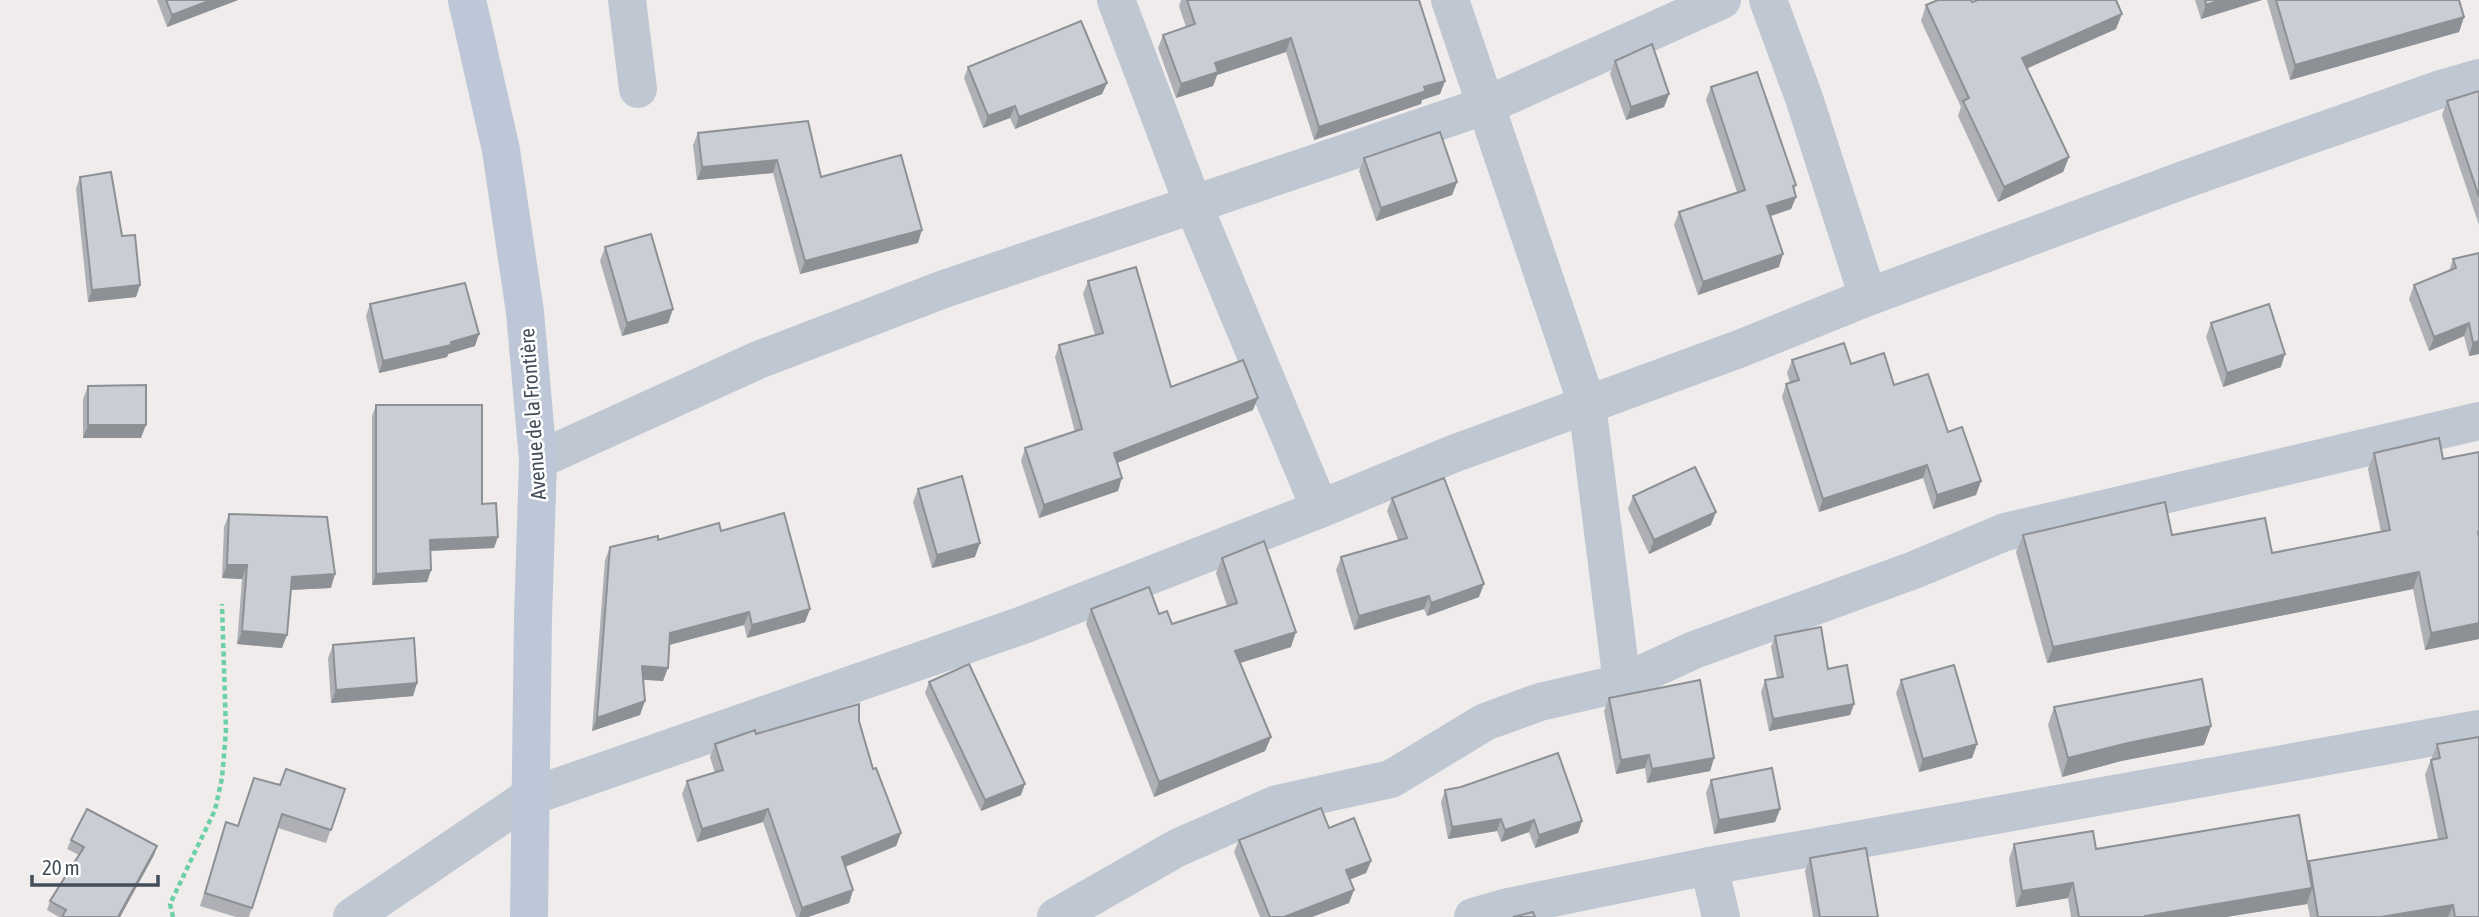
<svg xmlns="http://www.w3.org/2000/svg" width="2479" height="917" font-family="'Asap Condensed',sans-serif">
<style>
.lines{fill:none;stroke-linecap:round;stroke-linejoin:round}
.path{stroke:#6cd0a5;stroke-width:4.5;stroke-dasharray:5 3.5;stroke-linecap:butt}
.street{stroke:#bec7d2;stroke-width:38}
.secondary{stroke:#bdc7d7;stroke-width:38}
.wall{fill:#aeb0b6}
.shaded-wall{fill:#8d9094}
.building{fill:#cacdd4;stroke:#8d9094;stroke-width:2}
.labels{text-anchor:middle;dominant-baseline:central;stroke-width:5;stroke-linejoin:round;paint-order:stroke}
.street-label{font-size:21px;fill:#434e5a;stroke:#fff}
</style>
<rect width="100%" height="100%" fill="#efeceb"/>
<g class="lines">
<!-- path -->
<path class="path" d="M173 917 170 904 215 810 222 778 226 731 222 604"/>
<!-- street -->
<g class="street">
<path d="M627 0 638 89"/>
<path d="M1116 0 1193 204 1320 509"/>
<path d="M1450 0 1587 404 1622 683"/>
<path d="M1768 0 1804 98 1868 297"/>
<path d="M538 460 758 360 944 289 1487 105 1722 0"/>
<path d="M1709 866 2479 729"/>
<path d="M352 917 529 797 1023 625 1320 509 1453 454 1739 349 1868 297 2186 179 2441 89 2479 78"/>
<path d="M1056 917 1177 848 1277 804 1391 779 1485 722 1540 702 1622 683 1694 650 1914 570 2005 532 2479 421"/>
<path d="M1473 917 1508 907 1709 866 1721 917"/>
</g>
<!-- secondary -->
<path class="secondary" d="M467 0 501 150 525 312 538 460 533 619 529 917"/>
</g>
<!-- wall -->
<g class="wall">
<path d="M157 0H238L167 27Z"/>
<path d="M1181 0H1419L1445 81 1440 94 1422 100 1421 104 1314 140 1286 52 1217 75 1213 86 1176 98 1158 48 1163 35 1186 27 1179 6Z"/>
<path d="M2195 0H2262L2201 19Z"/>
<path d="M2267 0H2459L2464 17 2459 32 2290 80Z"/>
<path d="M1972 2 2116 29 2027 68 2069 157 2063 172 1998 202 1958 116 1961 107 1921 21 1926 5Z"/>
<path d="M1615 61 1669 94 1664 107 1626 120 1610 74Z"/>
<path d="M968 67 1107 83 1102 94 1015 129 1010 118 983 128 964 78Z"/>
<path d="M1711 87 1796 185 1794 191 1796 197 1791 209 1770 216 1779 267 1698 295 1674 225 1679 212 1737 192 1706 100Z"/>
<path d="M2479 91V225L2442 115 2447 101Z"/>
<path d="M698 133 821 177 918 243 800 274 773 173 697 180 693 145Z"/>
<path d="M1364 158 1457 182 1452 195 1376 221 1359 171Z"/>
<path d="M80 177 140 285 136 297 88 302 76 189Z"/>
<path d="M605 247 673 309 668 323 622 336 600 261Z"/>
<path d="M2453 259 2479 354 2469 356 2464 336 2429 351 2409 299 2414 285 2449 271Z"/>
<path d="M1088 281 1171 387 1253 410 1117 463 1118 491 1039 518 1021 461 1025 448 1075 432 1055 357 1059 345 1095 335 1083 294Z"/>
<path d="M370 304 475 346 448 354 447 357 379 373 366 316Z"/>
<path d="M2211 323 2281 367 2223 387 2206 337Z"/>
<path d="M1792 360 1851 364 1894 385 1948 432 1981 481 1976 495 1933 509 1923 478 1819 512 1782 397 1786 384 1790 383 1787 373Z"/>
<path d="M88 386 141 438H83V399Z"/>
<path d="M376 405 494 548 430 551 431 570 427 582 372 585V416Z"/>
<path d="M2374 453 2479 639 2425 650 2413 589 2047 663 2016 552 2023 535H2172L2272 553 2381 532 2368 469Z"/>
<path d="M918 489 975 557 932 568 913 502Z"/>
<path d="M1633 496 1711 525 1649 554 1628 509Z"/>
<path d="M1392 498 1479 597 1427 616 1424 609 1354 630 1336 570 1341 557 1398 540 1387 511Z"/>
<path d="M229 514 331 588 291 590 282 648 237 644 242 579 222 578 224 527Z"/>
<path d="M721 531 810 609 805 622 747 638 744 625 669 645 663 681 643 680 640 715 592 731 605 560 610 547Z"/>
<path d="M1222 558 1291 647 1240 663 1271 737 1265 751 1154 797 1086 624 1091 609 1159 614 1172 624 1227 606 1216 573Z"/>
<path d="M1775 636 1828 669 1854 704 1850 715 1769 731 1761 692 1765 680 1777 678 1771 647Z"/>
<path d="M333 645 417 683 413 696 331 703 328 658Z"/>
<path d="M1901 680 1977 744 1972 758 1919 772 1896 693Z"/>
<path d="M929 682 1021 795 981 811 925 693Z"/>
<path d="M1609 698 1714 758 1710 771 1647 783 1645 768 1616 774 1604 711Z"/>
<path d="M2054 707 2211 726 2204 745 2121 761 2062 777 2048 725Z"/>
<path d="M859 721 873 769 901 833 896 846 845 867 853 890 849 903 808 917H796L763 822 697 842 682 794 687 781 715 773 710 757 715 744 756 734Z"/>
<path d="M2437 744 2479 917H2310L2307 902V904L2226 917H2071L2068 898 2016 907 2009 859 2014 844 2308 863 2309 861 2438 839 2425 775Z"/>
<path d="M254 778 280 785 345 789 326 843 278 828 249 917H236L200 906 226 822 238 826Z"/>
<path d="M1711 780 1780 809 1775 822 1714 834 1706 793Z"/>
<path d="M1445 790 1582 821 1578 833 1535 848 1529 832 1501 842 1497 831 1448 839 1441 802Z"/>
<path d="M1329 828 1371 861 1366 873 1349 880V903L1312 917H1260L1234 852 1239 840Z"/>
<path d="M71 840 157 846 154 855 120 917H59L47 910 50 901 79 855 67 849Z"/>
<path d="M1810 858 1878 917H1813L1805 871Z"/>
</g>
<!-- shaded-wall -->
<g class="shaded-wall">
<path d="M211 0H238L167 27 172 15Z"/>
<path d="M2221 0H2262L2201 19 2206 5Z"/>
<path d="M2122 14 2116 29 2017 73 2022 58Z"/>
<path d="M2464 17 2459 32 2290 80 2295 65Z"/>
<path d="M1291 38 1286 52 1217 75 1213 86 1176 98 1181 84 1215 63Z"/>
<path d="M1445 81 1440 94 1422 100 1421 104 1314 140 1319 127Z"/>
<path d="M1107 83 1102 94 1015 129 1019 117Z"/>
<path d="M1669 94 1664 107 1626 120 1631 107Z"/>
<path d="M1015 106 1010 118 983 128 988 116Z"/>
<path d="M2069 157 2063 172 1998 202 2004 187Z"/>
<path d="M777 160 773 173 697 180 702 167Z"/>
<path d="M1457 182 1452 195 1376 221 1381 208Z"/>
<path d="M1796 197 1791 209 1762 219 1767 206Z"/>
<path d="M922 230 918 243 800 274 805 261Z"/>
<path d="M1783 254 1779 267 1698 295 1703 282Z"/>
<path d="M140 285 136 297 88 302 92 290Z"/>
<path d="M673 309 668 323 622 336 627 323Z"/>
<path d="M2469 323 2464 336 2429 351 2434 337Z"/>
<path d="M479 334 475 346 448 354 447 357 379 373 383 361Z"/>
<path d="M2479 341V354L2469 356 2473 343Z"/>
<path d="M2285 354 2281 367 2223 387 2227 373Z"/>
<path d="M1258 398 1253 410 1109 466 1114 453Z"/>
<path d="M88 425H146L141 438H83Z"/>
<path d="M1927 465 1923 478 1819 512 1823 499Z"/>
<path d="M1122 478 1118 491 1039 518 1044 505Z"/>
<path d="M1981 481 1976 495 1933 509 1937 495Z"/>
<path d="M1716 512 1711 525 1649 554 1654 540Z"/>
<path d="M498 537 494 548 425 551 430 540Z"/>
<path d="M980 543 975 557 932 568 937 555Z"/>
<path d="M227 565H247L242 579 222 578Z"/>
<path d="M431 570 427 582 372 585 376 574Z"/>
<path d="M2419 572 2413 589 2047 663 2053 647Z"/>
<path d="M335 574 331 588 287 590 292 577Z"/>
<path d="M1484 584 1479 597 1427 616 1431 603Z"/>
<path d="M1429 596 1424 609 1354 630 1359 616Z"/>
<path d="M810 609 805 622 747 638 752 625Z"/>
<path d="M749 612 744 625 665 646 670 633Z"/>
<path d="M2479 623V639L2425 650 2431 633Z"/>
<path d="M242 631 287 635 282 648 237 644Z"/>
<path d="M1296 632 1291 647 1230 666 1235 651Z"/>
<path d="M642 666 668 668 663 681 637 679Z"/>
<path d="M417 683 413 696 331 703 336 690Z"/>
<path d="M645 701 640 715 592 731 597 718Z"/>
<path d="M1854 704 1850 715 1769 731 1773 719Z"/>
<path d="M2211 726 2204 745 2121 761 2062 777 2068 758 2128 743Z"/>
<path d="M1271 737 1265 751 1154 797 1159 782Z"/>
<path d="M1977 744 1972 758 1919 772 1923 759Z"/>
<path d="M1649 755 1645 768 1616 774 1621 760Z"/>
<path d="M1714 758 1710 771 1647 783 1652 769Z"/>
<path d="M1025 784 1021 795 981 811 985 800Z"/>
<path d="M768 809 763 822 697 842 702 829Z"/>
<path d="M1780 809 1775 822 1714 834 1719 820Z"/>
<path d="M1501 819 1497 831 1448 839 1452 827Z"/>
<path d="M1534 820 1529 832 1501 842 1505 830Z"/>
<path d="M1582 821 1578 833 1535 848 1539 835Z"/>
<path d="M901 833 896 846 837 870 842 857Z"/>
<path d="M157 846 154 855 120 917H118Z"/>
<path d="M1371 861 1366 873 1341 883 1346 870Z"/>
<path d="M2073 883 2068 898 2016 907 2022 891Z"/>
<path d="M2312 888 2307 904 2226 917H2144Z"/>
<path d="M853 890 849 903 808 917H799L802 908Z"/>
<path d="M1354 890 1349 903 1312 917H1284Z"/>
<path d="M2453 905 2448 917H2381Z"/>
</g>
<!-- building -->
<g class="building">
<path d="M166 0H211L172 15Z"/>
<path d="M1187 0H1419L1445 81 1424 87 1426 91 1319 127 1291 38 1215 63 1218 72 1181 84 1163 35 1195 24Z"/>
<path d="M1938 0H1971L1972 2 1978 0H2116L2122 14 2022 58 2069 157 2004 187 1963 101 1969 98 1926 5Z"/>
<path d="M2205 0H2221L2206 5Z"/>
<path d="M2276 0H2459L2464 17 2295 65Z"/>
<path d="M1081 21 1107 83 1019 117 1015 106 988 116 968 67Z"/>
<path d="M1652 44 1669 94 1631 107 1615 61Z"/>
<path d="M1757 72 1796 185 1793 186 1796 197 1767 206 1783 254 1703 282 1679 212 1745 190 1711 87Z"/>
<path d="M2479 91V197L2447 101Z"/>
<path d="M808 121 821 177 901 155 922 230 805 261 777 160 702 167 698 133Z"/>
<path d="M1440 132 1457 182 1381 208 1364 158Z"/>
<path d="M111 172 122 236 135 235 140 285 92 290 80 177Z"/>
<path d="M651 234 673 309 627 323 605 247Z"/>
<path d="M2479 253V341L2473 343 2469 323 2434 337 2414 285 2456 268 2453 259Z"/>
<path d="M1136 267 1171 387 1243 360 1258 398 1114 453 1122 478 1044 505 1025 448 1082 429 1059 345 1103 333 1088 281Z"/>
<path d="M465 283 479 334 451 342V345L383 361 370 304Z"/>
<path d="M2269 304 2285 354 2227 373 2211 323Z"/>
<path d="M1844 343 1851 364 1884 353 1894 385 1928 374 1948 432 1962 427 1981 481 1937 495 1927 465 1823 499 1786 384 1799 380 1792 360Z"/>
<path d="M146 385V425H88V386Z"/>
<path d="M376 405H482V504L496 503 498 537 430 540 431 570 376 574Z"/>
<path d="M2439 438 2443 459 2479 452V532H2478L2479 538V623L2431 633 2419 572 2053 647 2023 535 2165 502 2172 535 2265 518 2272 553 2390 530 2374 453Z"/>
<path d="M1695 467 1716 512 1654 540 1633 496Z"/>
<path d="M962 476 980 543 937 555 918 489Z"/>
<path d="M1444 478 1484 584 1431 603 1429 596 1359 616 1341 557 1407 538 1392 498Z"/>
<path d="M784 513 810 609 752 625 749 612 670 633 668 668 642 666 645 701 597 718 610 547 658 536V540L719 523 721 531Z"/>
<path d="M229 514 327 517 335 574 292 577 287 635 242 631 247 565H227Z"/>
<path d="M1264 541 1296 632 1235 651 1271 737 1159 782 1091 609 1149 587 1159 614 1167 611 1172 624 1237 603 1222 558Z"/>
<path d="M1821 627 1828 669 1847 665 1854 704 1773 719 1765 680 1783 677 1775 636Z"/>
<path d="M414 638 417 683 336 690 333 645Z"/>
<path d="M969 664 1025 784 985 800 929 682Z"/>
<path d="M1954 665 1977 744 1923 759 1901 680Z"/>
<path d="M2202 679 2211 726 2128 743 2068 758 2054 707Z"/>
<path d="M1700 680 1714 758 1652 769 1649 755 1621 760 1609 698Z"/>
<path d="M859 704V721L873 769 876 768 901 833 842 857 853 890 802 908 768 809 702 829 687 781 723 770 715 744 755 730 756 734Z"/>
<path d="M2479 737V917H2455L2453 905 2381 917H2318L2309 861 2447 838 2431 760 2440 758 2437 744Z"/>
<path d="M1558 753 1582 821 1539 835 1534 820 1505 830 1501 819 1452 827 1445 790 1461 787Z"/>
<path d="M1772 768 1780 809 1719 820 1711 780Z"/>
<path d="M286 769 345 789 331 830 282 814 252 908 205 893 226 822 238 826 254 778 280 785Z"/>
<path d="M1321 808 1329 828 1354 818 1371 861 1346 870 1354 890 1284 917H1270L1239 840Z"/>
<path d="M87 809 157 846 118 917H62L66 910 50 901 84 847 71 840Z"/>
<path d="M2299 815 2312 888 2145 916V917H2079L2073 883 2022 891 2014 844 2093 831 2096 849Z"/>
<path d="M1866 848 1878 917H1820L1810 858Z"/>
<path d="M1533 912 1535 917H1513Z"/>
</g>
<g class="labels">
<!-- street labels -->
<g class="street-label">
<text transform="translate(532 414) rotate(-94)">Avenue de la Frontière</text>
</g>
</g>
<!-- scale -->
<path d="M32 875v10h126v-10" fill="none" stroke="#434e5a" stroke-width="3.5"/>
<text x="42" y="875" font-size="21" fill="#434e5a" stroke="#ffffff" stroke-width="5" paint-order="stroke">20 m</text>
</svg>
